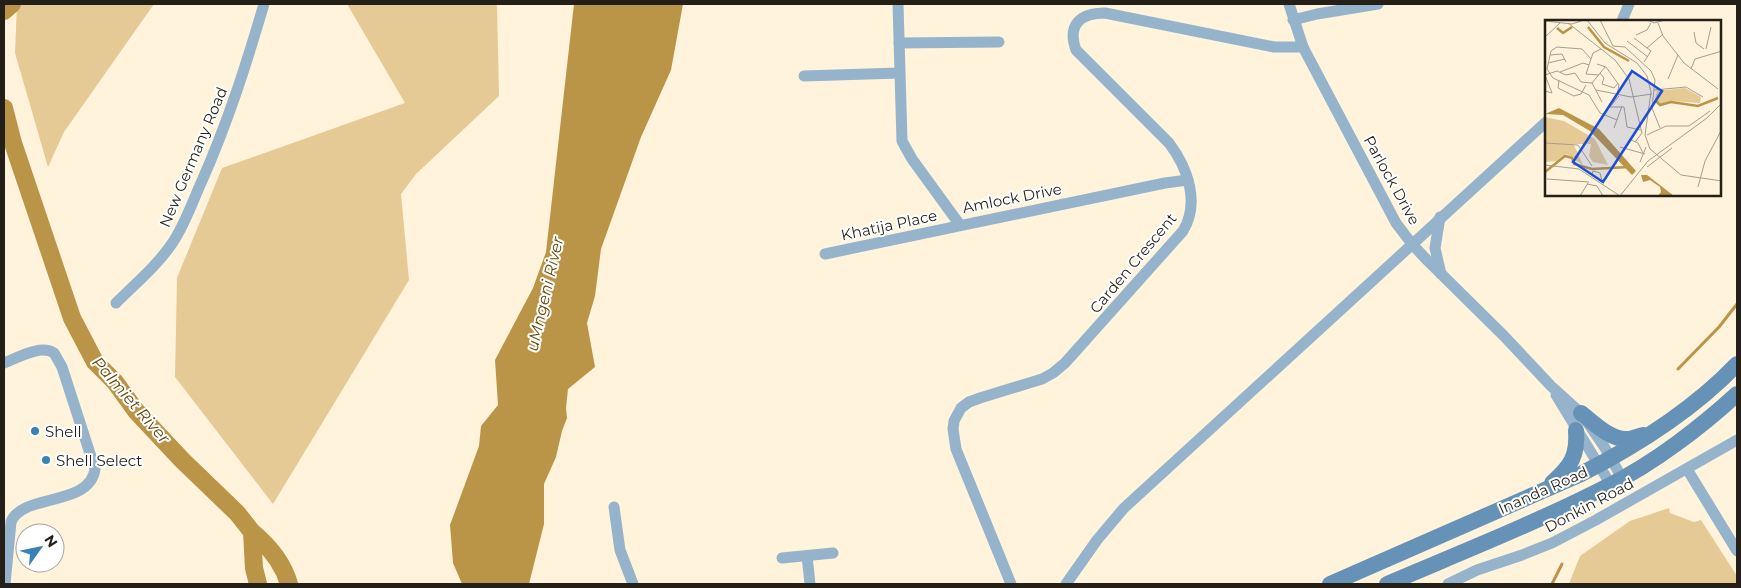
<svg xmlns="http://www.w3.org/2000/svg" width="1741" height="588" font-family="Montserrat,sans-serif">
<style>
.green{fill:#e5ca95}
.water{fill:#bb9547}
.lines{fill:none;stroke-linecap:round;stroke-linejoin:round}
.stream{stroke:#bb9547;stroke-width:3}
.river{stroke:#bb9547;stroke-width:18}
.street{stroke:#95b3cb;stroke-width:11}
.secondary{stroke:#6592b6;stroke-width:16}
.poi-dot{fill:#3982b6;stroke:#fff;stroke-width:2}
.labels{text-anchor:middle;dominant-baseline:central;stroke-width:4;stroke-linejoin:round;paint-order:stroke}
.street-label{font-size:15px;fill:#241f17;stroke:#fff}
.poi-label{font-size:15px;fill:#241f17;stroke:#fff;text-anchor:start}
.water-label{font-size:16px;font-style:italic;fill:#614707;stroke:#fff}
.inset-river{fill:none;stroke:#bb9547;stroke-width:2.5}
.inset-road{fill:none;stroke:#a79e8d;stroke-width:1}
.view{fill:#1d4ed8;fill-opacity:0.15;stroke:#1d4ed8;stroke-width:2.5}
.inset-edge{fill:none;stroke:#241f17;stroke-width:2.5}
</style>
<rect width="100%" height="100%" fill="#fff3dc"/>
<!-- green -->
<g class="green">
<path d="M17 4H154L64 132 48 167 15 53Z"/>
<path d="M347 4H497L499 96 416 174 401 194 409 280 273 504 175 377 177 278 222 168 405 103Z"/>
<path d="M1669 508 1670 513 1694 522 1701 520 1737 576V584H1569L1580 556 1630 521Z"/>
</g>
<!-- water -->
<path class="water" d="M574 4H683L671 70 641 137 601 249 595 296 587 323 595 367 568 389 566 408 567 418 562 431 556 457 544 484V524L529 584H462L453 563 450 525 479 446 481 426 498 405 495 360 533 288 546 252Z"/>
<g class="lines">
<!-- stream -->
<g class="stream">
<path d="M1678 369 1719 327 1737 304"/>
<path d="M1552 584 1562 564"/>
</g>
<!-- river -->
<g class="river">
<path d="M4 11 12 4"/>
<path d="M4 108 13 143 72 318 95 362 115 382 136 411 182 460 237 513 252 532 254 568 258 584"/>
<path d="M252 532C269 546 283 563 289 584"/>
</g>
<!-- street -->
<g class="street">
<path d="M898 4 902 141 912 159 960 225"/>
<path d="M1289 4 1303 47 1396 223 1412 244 1425 258 1504 336 1551 386 1581 413 1605 448 1622 478"/>
<path d="M1293 20 1317 14 1378 4"/>
<path d="M1622 21 1629 4"/>
<path d="M899 43 999 42"/>
<path d="M804 76 899 73"/>
<path d="M1440 217 1435 248 1441 274"/>
<path d="M825 254 1165 183 1188 180"/>
<path d="M116 303C135 284 158 265 173 242 185 224 192 203 201 183 227 125 246 65 264 4"/>
<path d="M4 363C17 358 41 344 54 353L62 367 95 469C90 507 22 493 11 522L5 584"/>
<path d="M1556 395 1611 485"/>
<path d="M1687 469 1737 551"/>
<path d="M614 507 620 550 633 584"/>
<path d="M807 556 810 584"/>
<path d="M782 558 833 553"/>
<path d="M1011 584 956 449 953 429 954 421 961 408 969 402 980 398 1042 379 1053 373 1065 363 1183 231C1200 203 1188 168 1169 143L1076 50C1067 25 1080 13 1105 13L1274 47H1303"/>
<path d="M1066 584 1097 540 1124 508 1546 122"/>
<path d="M1448 584 1477 570 1522 555 1552 543 1596 520 1737 440"/>
</g>
<!-- secondary -->
<g class="secondary">
<path d="M1581 413C1593 422 1610 440 1627 439 1632 439 1638 436 1643 435"/>
<path d="M1552 483C1571 466 1578 456 1576 430"/>
<path d="M1330 584 1579 475C1636 446 1692 411 1737 364"/>
<path d="M1387 584C1462 552 1538 522 1610 485 1654 463 1701 427 1737 394"/>
</g>
</g>
<!-- markers -->
<g class="poi-dot">
<circle cx="35" cy="431" r="5"/>
<circle cx="46" cy="460" r="5"/>
</g>
<g class="labels">
<!-- street labels -->
<g class="street-label">
<text transform="translate(193 157) rotate(-67)">New Germany Road</text>
<text transform="translate(1392 180) rotate(61)">Parlock Drive</text>
<text transform="translate(1012 198) rotate(-11)">Amlock Drive</text>
<text transform="translate(889 225) rotate(-12)">Khatija Place</text>
<text transform="translate(1133 263) rotate(-50)">Carden Crescent</text>
<text transform="translate(1543 490) rotate(-24)">Inanda Road</text>
<text transform="translate(1589 505) rotate(-28)">Donkin Road</text>
</g>
<!-- poi labels -->
<g class="poi-label">
<text x="45" y="431">Shell</text>
<text x="56" y="460">Shell Select</text>
</g>
<!-- water labels -->
<g class="water-label">
<text transform="translate(545 294) rotate(-77)">uMngeni River</text>
<text transform="translate(131 400) rotate(49)">Palmiet River</text>
</g>
</g>
<!-- overview -->
<g transform="translate(1545 20)">
<rect width="176" height="176" fill="#fff3dc"/>
<path d="M140 68 156 77 155 83 126 81 116 84 110 79 112 71ZM0 97 19 101 50 119 63 145 48 142 44 136 46 124H23L29 125 38 145 21 134 11 141 0 142Z" fill="#e5ca95"/>
<path d="M14 88 54 109 91 151 87 155 45 111 18 95 0 94ZM96 155H102L129 176H113L116 172 115 167 105 160 98 162Z" fill="#bb9547"/>
<path class="inset-river" d="M43 7 59 27 84 41M12 8 18 13 27 7M110 80 115 85 126 82 153 86 173 78M0 152 20 136 27 138 29 144 47 149 84 147"/>
<path class="inset-road" d="M42 0 60 23 92 43 102 56 106 72 100 115 105 129 136 155 177 161M55 0 68 26 80 27 106 51 110 60 107 88 115 108M103 0 109 3 120 0M0 1 27 4 39 0M23 3 70 40 84 59 97 113 90 122M113 3 118 16 139 43 173 69M149 12 151 23 159 29M91 15 102 10 106 3M0 17 15 3M89 18 106 31 99 42M82 21 103 37M102 28 117 15M161 29 166 7M5 35 17 34 21 42M46 39 37 29 12 27 6 31 2 49 8 58 44 75 55 93 72 100M3 43 20 39M52 44 61 47 74 65 72 75M146 49 150 39 177 31M15 52 38 43 44 45M55 53 59 58 57 64 69 68 73 63M54 55 41 54 48 33 56 29M123 59 133 35M14 60 13 68 29 76 36 74 41 65M47 63 57 82M47 63 60 47M51 70 86 77 107 74M109 70 141 67 158 77M0 71 7 73 0 55 12 51 21 55 30 53 36 62 47 63M74 76 65 87H79L82 107 96 110M69 108 77 86M102 115 121 106H144L165 91M84 119 93 123 98 133M0 123 33 125 47 146M75 127 100 134M95 142 101 127M0 145 34 149 75 176M102 147 127 128M47 154 48 151 55 153 57 161M2 159 44 162M42 164 52 166 58 176M153 167 160 141 177 109M35 176 43 163M75 176 103 141 162 98 177 83"/>
<path class="view" d="M87 51 117 71 58 162 28 142Z"/>
<rect width="176" height="176" class="inset-edge"/>
</g>
<!-- border -->
<rect width="1741" height="588" fill="none" stroke="#241f17" stroke-width="10"/>
<!-- north arrow -->
<g transform="translate(40 548) rotate(57)"><circle r="24" fill="#ffffff" stroke="#a7a5a2"/>
<path d="M0-4L9 19L0 12L-9 19Z" fill="#3982b6"/>
<text y="-8" font-size="14" font-weight="bold" text-anchor="middle" fill="#241f17">N</text>
</g>
</svg>
